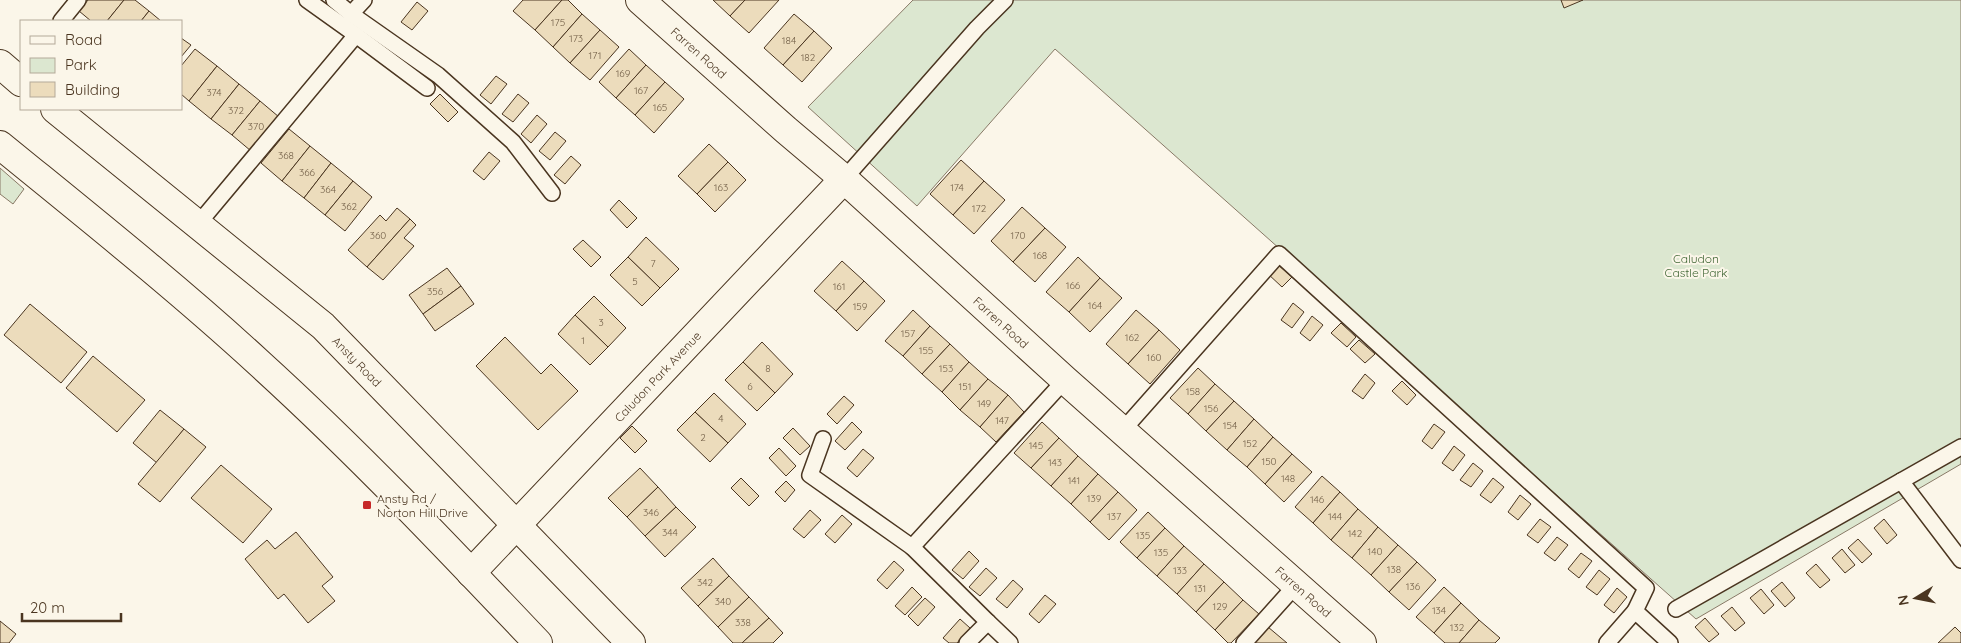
<svg xmlns="http://www.w3.org/2000/svg" width="1961" height="643" font-family="Quicksand,sans-serif">
<style>
.green{fill:#dce7d0;stroke:#887966}
.building{fill:#ecdcbc;stroke:#4a3520}
.lines{fill:none;stroke-linecap:round;stroke-linejoin:round}
.lane-casing{stroke:#4a3520;stroke-width:18}
.street-casing{stroke:#4a3520;stroke-width:30}
.highway-casing{stroke:#4a3520;stroke-width:30}
.lane{stroke:#fbf6e9;stroke-width:15}
.street{stroke:#fbf6e9;stroke-width:28}
.highway{stroke:#fbf6e9;stroke-width:28}
.poi-dot{fill:#c62828;stroke:#fbf6e9;stroke-width:2}
.labels{text-anchor:middle;dominant-baseline:central;stroke-width:4;stroke-linejoin:round;paint-order:stroke}
.number-label{font-size:10px;fill:#725f47}
.street-label{font-size:12px;fill:#4a3520;stroke:#fbf6e9}
.park-label{font-size:12px;fill:#436837;stroke:#fbf6e9}
.poi-label{font-size:12px;fill:#4a3520;stroke:#fbf6e9;text-anchor:start}
</style>
<rect width="100%" height="100%" fill="#fbf6e9"/>
<!-- green -->
<g class="green">
<path d="M913 0H1961V464L1696 619 1055 49 917 206 808 107Z"/>
<path d="M0 168 24 189 13 204 0 194Z"/>
</g>
<!-- building -->
<g class="building">
<path d="M88 0H124L107 21H91L79 11Z"/>
<path d="M124 0H135L149 11 141 21H107Z"/>
<path d="M523 0H562L535 30 513 11Z"/>
<path d="M562 0H568L582 14 553 47 535 30Z"/>
<path d="M713 0H745L730 16Z"/>
<path d="M745 0H779L749 33 730 16Z"/>
<path d="M1561 0H1583L1564 8Z"/>
<path d="M417 2 428 11 412 30 401 22Z"/>
<path d="M149 11 161 21H141Z"/>
<path d="M582 14 600 30 570 63 553 47Z"/>
<path d="M794 14 814 31 783 65 764 48Z"/>
<path d="M600 30 619 47 590 80 570 63Z"/>
<path d="M814 31 832 48 802 82 783 65Z"/>
<path d="M181 38 191 45 181 57Z"/>
<path d="M195 49 217 66 189 101 181 94V66Z"/>
<path d="M629 49 646 65 616 98 599 82Z"/>
<path d="M646 65 665 82 635 115 616 98Z"/>
<path d="M217 66 239 84 211 119 189 101Z"/>
<path d="M496 76 507 84 491 104 480 95Z"/>
<path d="M665 82 684 99 654 133 635 115Z"/>
<path d="M239 84 260 101 232 135 211 119Z"/>
<path d="M440 94 458 112 448 122 430 104Z"/>
<path d="M518 94 529 103 513 122 502 114Z"/>
<path d="M260 101 279 117 251 151 232 135Z"/>
<path d="M537 115 547 124 531 143 521 134Z"/>
<path d="M289 129 310 146 282 181 261 163Z"/>
<path d="M555 132 566 141 550 160 539 151Z"/>
<path d="M709 144 728 162 697 194 678 176Z"/>
<path d="M310 146 331 163 304 198 282 181Z"/>
<path d="M489 152 500 161 484 180 473 171Z"/>
<path d="M571 156 581 165 565 184 554 175Z"/>
<path d="M961 160 984 181 953 215 930 194Z"/>
<path d="M728 162 746 180 715 212 697 194Z"/>
<path d="M331 163 353 181 325 215 304 198Z"/>
<path d="M353 181 372 197 345 231 325 215Z"/>
<path d="M984 181 1005 200 974 234 953 215Z"/>
<path d="M619 200 637 218 627 228 610 210Z"/>
<path d="M1022 207 1045 228 1013 262 991 241Z"/>
<path d="M397 208 410 219 367 267 348 250 380 215 386 221Z"/>
<path d="M410 219 416 225 404 238 414 246 383 280 367 267Z"/>
<path d="M1045 228 1066 247 1035 282 1013 262Z"/>
<path d="M646 237 679 269 660 288 628 257Z"/>
<path d="M583 240 601 257 591 267 573 249Z"/>
<path d="M628 257 660 288 642 306 610 275Z"/>
<path d="M1078 257 1100 278 1069 312 1046 292Z"/>
<path d="M842 261 864 281 836 311 814 291Z"/>
<path d="M1276 263 1292 277 1282 287 1267 273Z"/>
<path d="M447 268 461 286 423 314 409 295Z"/>
<path d="M1100 278 1122 298 1090 332 1069 312Z"/>
<path d="M864 281 885 301 857 331 836 311Z"/>
<path d="M461 286 474 304 435 331 423 314Z"/>
<path d="M594 296 626 328 608 347 575 315Z"/>
<path d="M1293 303 1304 312 1292 328 1281 320Z"/>
<path d="M30 304 87 352 61 383 4 335Z"/>
<path d="M913 310 930 326 903 356 885 341Z"/>
<path d="M1136 310 1159 330 1128 364 1106 344Z"/>
<path d="M575 315 608 347 590 365 558 334Z"/>
<path d="M1312 316 1323 325 1310 341 1300 333Z"/>
<path d="M1341 323 1356 337 1347 347 1331 333Z"/>
<path d="M930 326 950 344 922 374 903 356Z"/>
<path d="M1159 330 1180 350 1150 384 1128 364Z"/>
<path d="M505 337 541 374 551 364 578 391 538 430 476 366Z"/>
<path d="M1359 340 1375 354 1365 363 1350 349Z"/>
<path d="M762 342 793 374 775 393 743 362Z"/>
<path d="M950 344 969 362 942 392 922 374Z"/>
<path d="M93 356 145 400 117 432 66 388Z"/>
<path d="M743 362 775 393 757 411 725 380Z"/>
<path d="M969 362 988 379 960 410 942 392Z"/>
<path d="M1198 368 1215 384 1188 414 1170 398Z"/>
<path d="M1365 374 1375 383 1363 399 1352 391Z"/>
<path d="M988 379 1008 395 980 427 960 410Z"/>
<path d="M1402 381 1416 395 1407 405 1392 391Z"/>
<path d="M1215 384 1234 401 1206 431 1188 414Z"/>
<path d="M714 393 746 424 728 443 695 412Z"/>
<path d="M1008 395 1024 412 996 442 980 427Z"/>
<path d="M844 396 854 405 837 424 827 414Z"/>
<path d="M1234 401 1254 419 1227 450 1206 431Z"/>
<path d="M160 410 184 429 157 463 133 443Z"/>
<path d="M695 412 728 443 710 462 677 430Z"/>
<path d="M1254 419 1273 437 1247 467 1227 450Z"/>
<path d="M852 422 862 432 845 450 835 441Z"/>
<path d="M1042 422 1059 438 1031 468 1014 453Z"/>
<path d="M1434 424 1445 432 1432 449 1422 441Z"/>
<path d="M632 426 647 441 635 453 620 438Z"/>
<path d="M793 428 810 446 800 455 783 438Z"/>
<path d="M184 429 206 447 160 502 138 484Z"/>
<path d="M1273 437 1292 454 1265 484 1247 467Z"/>
<path d="M1059 438 1078 456 1051 486 1031 468Z"/>
<path d="M1454 446 1465 455 1453 471 1442 463Z"/>
<path d="M779 448 796 466 786 476 769 458Z"/>
<path d="M863 449 874 458 857 477 847 468Z"/>
<path d="M1292 454 1312 472 1284 502 1265 484Z"/>
<path d="M1078 456 1098 474 1071 504 1051 486Z"/>
<path d="M1473 463 1483 471 1471 487 1460 480Z"/>
<path d="M221 465 272 509 243 543 191 498Z"/>
<path d="M640 468 658 487 627 517 608 498Z"/>
<path d="M1098 474 1118 492 1090 522 1071 504Z"/>
<path d="M1322 476 1340 492 1313 523 1295 507Z"/>
<path d="M741 478 759 496 749 506 731 488Z"/>
<path d="M1493 478 1504 487 1491 503 1480 495Z"/>
<path d="M786 481 795 490 785 502 775 492Z"/>
<path d="M658 487 676 507 645 536 627 517Z"/>
<path d="M1118 492 1137 510 1109 540 1090 522Z"/>
<path d="M1340 492 1358 509 1331 540 1313 523Z"/>
<path d="M1520 495 1531 504 1518 520 1508 512Z"/>
<path d="M676 507 696 527 665 557 645 536Z"/>
<path d="M1358 509 1378 527 1352 558 1331 540Z"/>
<path d="M810 510 821 520 804 538 793 529Z"/>
<path d="M1148 512 1165 528 1137 558 1120 542Z"/>
<path d="M842 515 852 524 835 543 825 534Z"/>
<path d="M1540 519 1551 527 1538 543 1527 535Z"/>
<path d="M1884 519 1897 535 1887 544 1874 528Z"/>
<path d="M1378 527 1398 545 1371 575 1352 558Z"/>
<path d="M1165 528 1184 546 1157 576 1137 558Z"/>
<path d="M296 532 333 577 322 586 335 601 308 623 284 594 278 599 245 559 267 540 275 549Z"/>
<path d="M1557 537 1568 545 1555 561 1544 553Z"/>
<path d="M1858 539 1872 554 1862 563 1848 548Z"/>
<path d="M1398 545 1417 562 1389 592 1371 575Z"/>
<path d="M1184 546 1204 564 1177 594 1157 576Z"/>
<path d="M1842 549 1855 565 1845 573 1832 558Z"/>
<path d="M969 551 979 561 963 579 952 570Z"/>
<path d="M1581 553 1592 561 1579 578 1568 569Z"/>
<path d="M713 558 729 576 698 606 681 588Z"/>
<path d="M894 561 904 570 887 589 877 580Z"/>
<path d="M1417 562 1436 580 1409 610 1389 592Z"/>
<path d="M1204 564 1224 582 1196 612 1177 594Z"/>
<path d="M1816 564 1830 580 1820 588 1806 573Z"/>
<path d="M986 568 997 578 980 596 969 587Z"/>
<path d="M1599 570 1610 579 1597 595 1586 587Z"/>
<path d="M729 576 749 597 718 627 698 606Z"/>
<path d="M1013 580 1023 589 1007 608 996 599Z"/>
<path d="M1224 582 1243 600 1215 630 1196 612Z"/>
<path d="M1782 582 1795 598 1785 607 1771 591Z"/>
<path d="M912 587 922 597 905 615 895 606Z"/>
<path d="M1444 587 1461 603 1434 633 1416 617Z"/>
<path d="M1617 588 1627 597 1614 613 1604 605Z"/>
<path d="M1761 589 1774 605 1764 614 1750 598Z"/>
<path d="M1045 595 1056 604 1039 623 1029 614Z"/>
<path d="M749 597 769 618 742 643H733L718 627Z"/>
<path d="M925 598 935 607 918 626 908 616Z"/>
<path d="M1243 600 1259 614 1231 643H1228L1215 630Z"/>
<path d="M1461 603 1479 620 1459 643H1445L1434 633Z"/>
<path d="M1732 607 1745 623 1735 631 1721 616Z"/>
<path d="M769 618 783 633 773 643H742Z"/>
<path d="M1705 618 1719 634 1709 642 1695 627Z"/>
<path d="M960 619 970 628 957 643H949L943 638Z"/>
<path d="M1479 620 1500 638 1495 643H1459Z"/>
<path d="M0 621 16 634 9 643H0Z"/>
<path d="M1268 627 1287 643H1254Z"/>
<path d="M1955 627 1961 633V643H1938Z"/>
</g>
<g class="lines">
<!-- lane casing -->
<g class="lane-casing">
<g id="lane">
<path d="M334 0 351 14 364 0"/>
<path d="M351 14 438 75 513 142 552 193"/>
<path d="M61 21 78 0"/>
<path d="M356 35 427 88"/>
<path d="M844 179 977 28 1005 0"/>
<path d="M198 224 356 35 307 0"/>
<path d="M1123 430 1279 254 1646 588 1635 611"/>
<path d="M823 439 810 475 912 547 1065 380"/>
<path d="M1961 447 1901 481 1961 560"/>
<path d="M912 547 988 622 967 643"/>
<path d="M1676 609 1901 481"/>
<path d="M988 622 1010 643"/>
<path d="M1244 643 1296 585"/>
<path d="M1607 643 1635 611 1670 643"/>
</g>
</g>
<!-- street casing -->
<g class="street-casing">
<g id="street">
<path id="s1" d="M640 0 786 130 844 179 1065 380 1362 643"/>
<path id="s2" d="M471 573 844 179"/>
</g>
</g>
<!-- highway casing -->
<g class="highway-casing">
<g id="highway">
<path d="M0 64 21 82"/>
<path id="s3" d="M55 109 323 326 631 643"/>
<path d="M0 145C87 216 175 286 258 362 356 451 447 547 538 643"/>
</g>
</g>
<!-- lane -->
<use href="#lane" class="lane"/>
<!-- street -->
<use href="#street" class="street"/>
<!-- highway -->
<use href="#highway" class="highway"/>
</g>
<!-- markers -->
<rect class="poi-dot" x="362" y="500" width="10" height="10" rx="2.5"/>
<g class="labels">
<!-- number labels -->
<g class="number-label">
<text x="558" y="22">175</text>
<text x="576" y="38">173</text>
<text x="789" y="40">184</text>
<text x="595" y="55">171</text>
<text x="808" y="57">182</text>
<text x="623" y="73">169</text>
<text x="641" y="90">167</text>
<text x="214" y="92">374</text>
<text x="660" y="107">165</text>
<text x="236" y="110">372</text>
<text x="256" y="126">370</text>
<text x="286" y="155">368</text>
<text x="307" y="172">366</text>
<text x="721" y="187">163</text>
<text x="957" y="187">174</text>
<text x="328" y="189">364</text>
<text x="349" y="206">362</text>
<text x="979" y="208">172</text>
<text x="378" y="235">360</text>
<text x="1018" y="235">170</text>
<text x="1040" y="255">168</text>
<text x="653" y="263">7</text>
<text x="635" y="281">5</text>
<text x="1073" y="285">166</text>
<text x="839" y="286">161</text>
<text x="435" y="291">356</text>
<text x="1095" y="305">164</text>
<text x="860" y="306">159</text>
<text x="601" y="322">3</text>
<text x="908" y="333">157</text>
<text x="1132" y="337">162</text>
<text x="583" y="340">1</text>
<text x="926" y="350">155</text>
<text x="1154" y="357">160</text>
<text x="768" y="368">8</text>
<text x="946" y="368">153</text>
<text x="750" y="386">6</text>
<text x="965" y="386">151</text>
<text x="1193" y="391">158</text>
<text x="984" y="403">149</text>
<text x="1211" y="408">156</text>
<text x="721" y="418">4</text>
<text x="1002" y="420">147</text>
<text x="1230" y="425">154</text>
<text x="703" y="437">2</text>
<text x="1250" y="443">152</text>
<text x="1036" y="445">145</text>
<text x="1269" y="461">150</text>
<text x="1055" y="462">143</text>
<text x="1288" y="478">148</text>
<text x="1074" y="480">141</text>
<text x="1094" y="498">139</text>
<text x="1317" y="499">146</text>
<text x="651" y="512">346</text>
<text x="1114" y="516">137</text>
<text x="1335" y="516">144</text>
<text x="670" y="532">344</text>
<text x="1355" y="533">142</text>
<text x="1143" y="535">135</text>
<text x="1375" y="551">140</text>
<text x="1161" y="552">135</text>
<text x="1394" y="569">138</text>
<text x="1180" y="570">133</text>
<text x="705" y="582">342</text>
<text x="1413" y="586">136</text>
<text x="1200" y="588">131</text>
<text x="723" y="601">340</text>
<text x="1220" y="606">129</text>
<text x="1439" y="610">134</text>
<text x="743" y="622">338</text>
<text x="1457" y="627">132</text>
</g>
<!-- street labels -->
<g class="street-label">
<text stroke="none"><textPath href="#s1" startOffset="79">Farren Road</textPath></text>
<text stroke="none"><textPath href="#s1" startOffset="484">Farren Road</textPath></text>
<text stroke="none"><textPath href="#s3" startOffset="394">Ansty Road</textPath></text>
<text stroke="none"><textPath href="#s2" startOffset="271">Caludon Park Avenue</textPath></text>
<text stroke="none"><textPath href="#s1" startOffset="889">Farren Road</textPath></text>
</g>
<!-- park labels -->
<g class="park-label">
<text x="1696" y="258">Caludon<tspan x="1696" dy="14">Castle Park</tspan></text>
</g>
<!-- poi labels -->
<g class="poi-label">
<text x="377" y="498">Ansty Rd /<tspan x="377" dy="14">Norton Hill Drive</tspan></text>
</g>
</g>
<!-- legend -->
<rect x="20" y="20" width="162" height="90" fill="#fbf6e9" stroke="#b4a999"/>
<rect x="30" y="36" width="25" height="8" fill="#fbf6e9" stroke="#b4a999"/>
<text x="65" y="45" font-size="15" fill="#4a3520">Road</text>
<rect x="30" y="58" width="25" height="15" fill="#dce7d0" stroke="#b4a999"/>
<text x="65" y="70" font-size="15" fill="#4a3520">Park</text>
<rect x="30" y="82" width="25" height="15" fill="#ecdcbc" stroke="#b4a999"/>
<text x="65" y="95" font-size="15" fill="#4a3520">Building</text>
<!-- north arrow -->
<g transform="translate(1916 598) rotate(260)" stroke="#fbf6e9" stroke-width="4" paint-order="stroke">
<path d="M0-4L9 19L0 12L-9 19Z" fill="#4a3520"/>
<text y="-8" font-size="14" font-weight="bold" text-anchor="middle" fill="#4a3520">N</text>
</g>
<!-- scale -->
<path d="M22 613v8h99v-8" fill="none" stroke="#4a3520" stroke-width="2.5"/>
<text x="30" y="613" font-size="15" fill="#4a3520" stroke="#fbf6e9" stroke-width="4" paint-order="stroke">20 m</text>
</svg>
